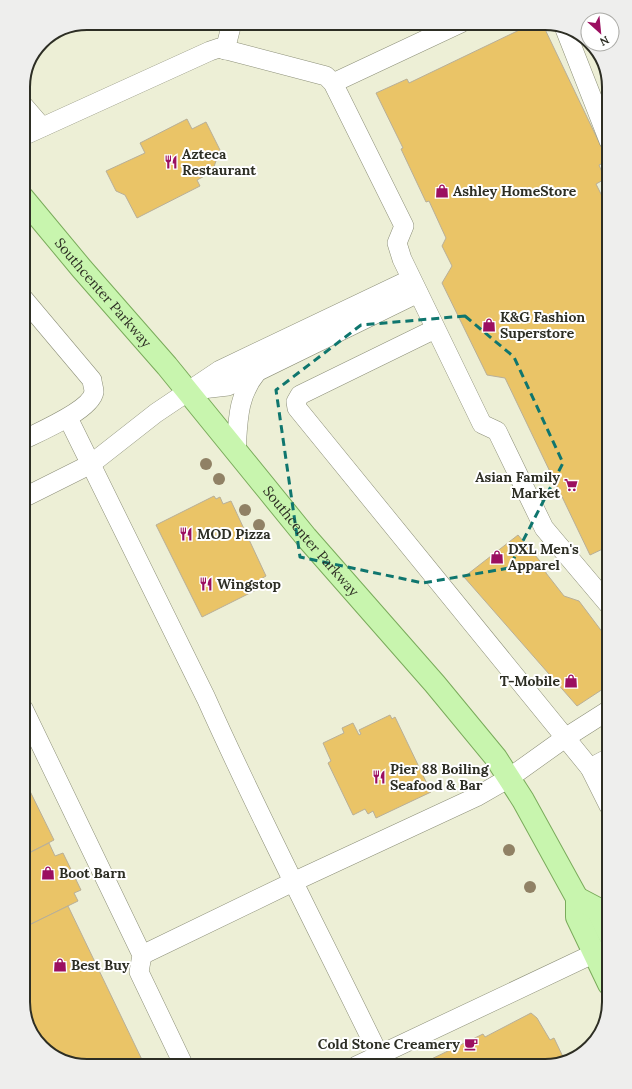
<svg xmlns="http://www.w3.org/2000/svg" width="632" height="1089" font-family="Lora,serif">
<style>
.building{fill:#eac467;stroke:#b8af98}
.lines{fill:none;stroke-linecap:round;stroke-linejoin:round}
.minor-casing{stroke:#8c8f78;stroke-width:20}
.major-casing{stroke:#7aab5b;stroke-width:24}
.minor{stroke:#fff;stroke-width:19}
.major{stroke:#c8f5ae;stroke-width:22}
.tree{fill:#908165}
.marked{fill:none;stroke:#0f766e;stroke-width:3;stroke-dasharray:8 5;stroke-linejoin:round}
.labels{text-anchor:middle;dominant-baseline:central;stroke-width:4;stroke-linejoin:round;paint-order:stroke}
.poi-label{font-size:14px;font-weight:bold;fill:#2d2e24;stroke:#fff;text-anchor:start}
.street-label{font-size:14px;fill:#2d2e24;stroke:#fff}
.rim{fill:none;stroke:#2d2e24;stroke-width:2}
</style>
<rect width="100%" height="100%" fill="#edefd6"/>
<!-- building -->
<g class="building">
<path d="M534 23H542L608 161 599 165 605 179 596 184 609 210V546L590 555 505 378 487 375 442 283 452 266 442 246 446 238 429 201 426 202 401 149 403 148 376 93 407 79 409 83Z"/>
<path d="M187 119 192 129 206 122 220 150 212 172 197 180 200 186 137 218 125 195 116 191 106 171 145 153 140 143Z"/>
<path d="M214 496 216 499 220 497 223 504 231 501 266 576 259 580 262 587 202 617 156 525Z"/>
<path d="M518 535 545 567 546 573 564 596 579 601 606 637 609 634V685L577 706 464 577Z"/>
<path d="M390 715 392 719 395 717 431 792 376 818 373 811 368 814 365 809 353 815 328 763 331 761 323 743 344 733 342 728 353 723 359 735 361 734 359 730Z"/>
<path d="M23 777 54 840 23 856Z"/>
<path d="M49 843 55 856 63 853 81 890 74 893 78 901 23 928V856Z"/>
<path d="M68 906 145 1066H83L52 1055 30 1030 23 1002V928Z"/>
<path d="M531 1013 537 1018 550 1040 554 1038 565 1061 545 1066H417L483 1034 485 1037Z"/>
</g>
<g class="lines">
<!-- minor casing -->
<g class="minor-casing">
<g id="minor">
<path d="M565 29 609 141"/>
<path d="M225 50 232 23"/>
<path d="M333 83 461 23"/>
<path d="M23 105 42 127"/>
<path d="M23 136 210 51 219 48 326 76 333 83 404 226 397 243 402 259 482 424 497 431 544 528 609 605"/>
<path d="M435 329 300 395 296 402 297 408 590 768 609 806"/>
<path d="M193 390 228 386 418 293"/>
<path d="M68 418 206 698C260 819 321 936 379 1055"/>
<path d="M23 440C39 432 91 410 94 392 94 388 92 383 92 380L23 298"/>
<path d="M236 452C238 422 237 396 257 372"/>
<path d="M23 498 91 464 156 413 220 370 411 279"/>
<path d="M23 708 142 955 139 972 184 1066"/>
<path d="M590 768 609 758"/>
<path d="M142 955 293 882 476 797 509 778 565 738 609 710"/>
<path d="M356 1066 595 953"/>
</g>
</g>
<!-- major casing -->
<g class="major-casing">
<g id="major">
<path id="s1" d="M23 198 82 269 167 366 306 537 435 684 496 758 523 800 577 898V917L609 984"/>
<path d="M577 898 596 908 609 934"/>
</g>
</g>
<!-- minor -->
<use href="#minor" class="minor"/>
<!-- major -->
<use href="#major" class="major"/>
</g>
<!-- trees -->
<g class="tree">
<circle cx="206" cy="464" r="6"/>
<circle cx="219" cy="479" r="6"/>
<circle cx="245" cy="510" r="6"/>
<circle cx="259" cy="525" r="6"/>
<circle cx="509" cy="850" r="6"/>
<circle cx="530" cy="887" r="6"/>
</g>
<!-- marked area -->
<path class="marked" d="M465 316 514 357 563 463 509 568 423 583 300 557 276 390 361 325Z"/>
<!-- icons -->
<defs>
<g id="restaurant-bare" transform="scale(1.08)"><path d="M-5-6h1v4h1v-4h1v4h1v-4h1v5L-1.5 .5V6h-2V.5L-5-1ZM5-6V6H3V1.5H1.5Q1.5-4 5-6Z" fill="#9b0f60" stroke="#fff" stroke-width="2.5" paint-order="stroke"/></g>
<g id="shop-bare" transform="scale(1.08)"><path d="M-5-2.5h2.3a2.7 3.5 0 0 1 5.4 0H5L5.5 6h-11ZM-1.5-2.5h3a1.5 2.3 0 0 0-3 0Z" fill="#9b0f60" stroke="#fff" stroke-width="2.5" paint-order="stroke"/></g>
<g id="supermarket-bare" transform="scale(1.08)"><path d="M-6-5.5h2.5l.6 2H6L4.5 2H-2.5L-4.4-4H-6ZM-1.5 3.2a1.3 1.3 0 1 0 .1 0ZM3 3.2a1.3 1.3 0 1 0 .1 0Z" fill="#9b0f60" stroke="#fff" stroke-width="2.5" paint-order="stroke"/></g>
<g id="cafe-bare" transform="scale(1.08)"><path d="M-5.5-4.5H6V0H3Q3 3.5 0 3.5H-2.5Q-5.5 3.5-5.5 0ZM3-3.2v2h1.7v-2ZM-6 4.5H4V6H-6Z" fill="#9b0f60" stroke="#fff" stroke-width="2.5" paint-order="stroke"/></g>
</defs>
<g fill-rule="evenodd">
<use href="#restaurant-bare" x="171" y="162"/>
<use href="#shop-bare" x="442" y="191"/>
<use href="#shop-bare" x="489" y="325"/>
<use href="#supermarket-bare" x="571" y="485"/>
<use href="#restaurant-bare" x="186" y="534"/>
<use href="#shop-bare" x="497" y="557"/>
<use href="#restaurant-bare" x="206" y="584"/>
<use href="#shop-bare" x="571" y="681"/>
<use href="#restaurant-bare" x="379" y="777"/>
<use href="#shop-bare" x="48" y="873"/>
<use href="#shop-bare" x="60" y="965"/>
<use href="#cafe-bare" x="471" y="1044"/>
</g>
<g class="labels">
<!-- poi labels -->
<g class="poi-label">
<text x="182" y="154">Azteca<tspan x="182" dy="16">Restaurant</tspan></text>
<text x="453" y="191">Ashley HomeStore</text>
<text x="500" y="317">K&amp;G Fashion<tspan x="500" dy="16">Superstore</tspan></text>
<text x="560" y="477" text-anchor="end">Asian Family<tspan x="560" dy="16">Market</tspan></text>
<text x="197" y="534">MOD Pizza</text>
<text x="508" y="549">DXL Men's<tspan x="508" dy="16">Apparel</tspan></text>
<text x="217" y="584">Wingstop</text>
<text x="560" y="681" text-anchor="end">T-Mobile</text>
<text x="390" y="769">Pier 88 Boiling<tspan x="390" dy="16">Seafood &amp; Bar</tspan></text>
<text x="59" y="873">Boot Barn</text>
<text x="71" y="965">Best Buy</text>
<text x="460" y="1044" text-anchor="end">Cold Stone Creamery</text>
</g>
<!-- street labels -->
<g class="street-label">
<text stroke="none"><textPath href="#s1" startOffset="124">Southcenter Parkway</textPath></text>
<text stroke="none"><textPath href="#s1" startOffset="448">Southcenter Parkway</textPath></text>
</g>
</g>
<!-- crop -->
<path d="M0 0H632V1089H0ZM87 30H545A57 57 0 0 1 602 87V1002A57 57 0 0 1 545 1059H87A57 57 0 0 1 30 1002V87A57 57 0 0 1 87 30Z" fill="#eeeeed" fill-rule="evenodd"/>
<path class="rim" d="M87 30H545A57 57 0 0 1 602 87V1002A57 57 0 0 1 545 1059H87A57 57 0 0 1 30 1002V87A57 57 0 0 1 87 30Z"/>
<!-- north arrow -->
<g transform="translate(600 32) rotate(153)"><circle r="19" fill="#ffffff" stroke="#ababa7"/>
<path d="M0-3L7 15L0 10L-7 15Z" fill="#9b0f60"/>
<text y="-6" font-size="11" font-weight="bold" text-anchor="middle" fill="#2d2e24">N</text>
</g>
</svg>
